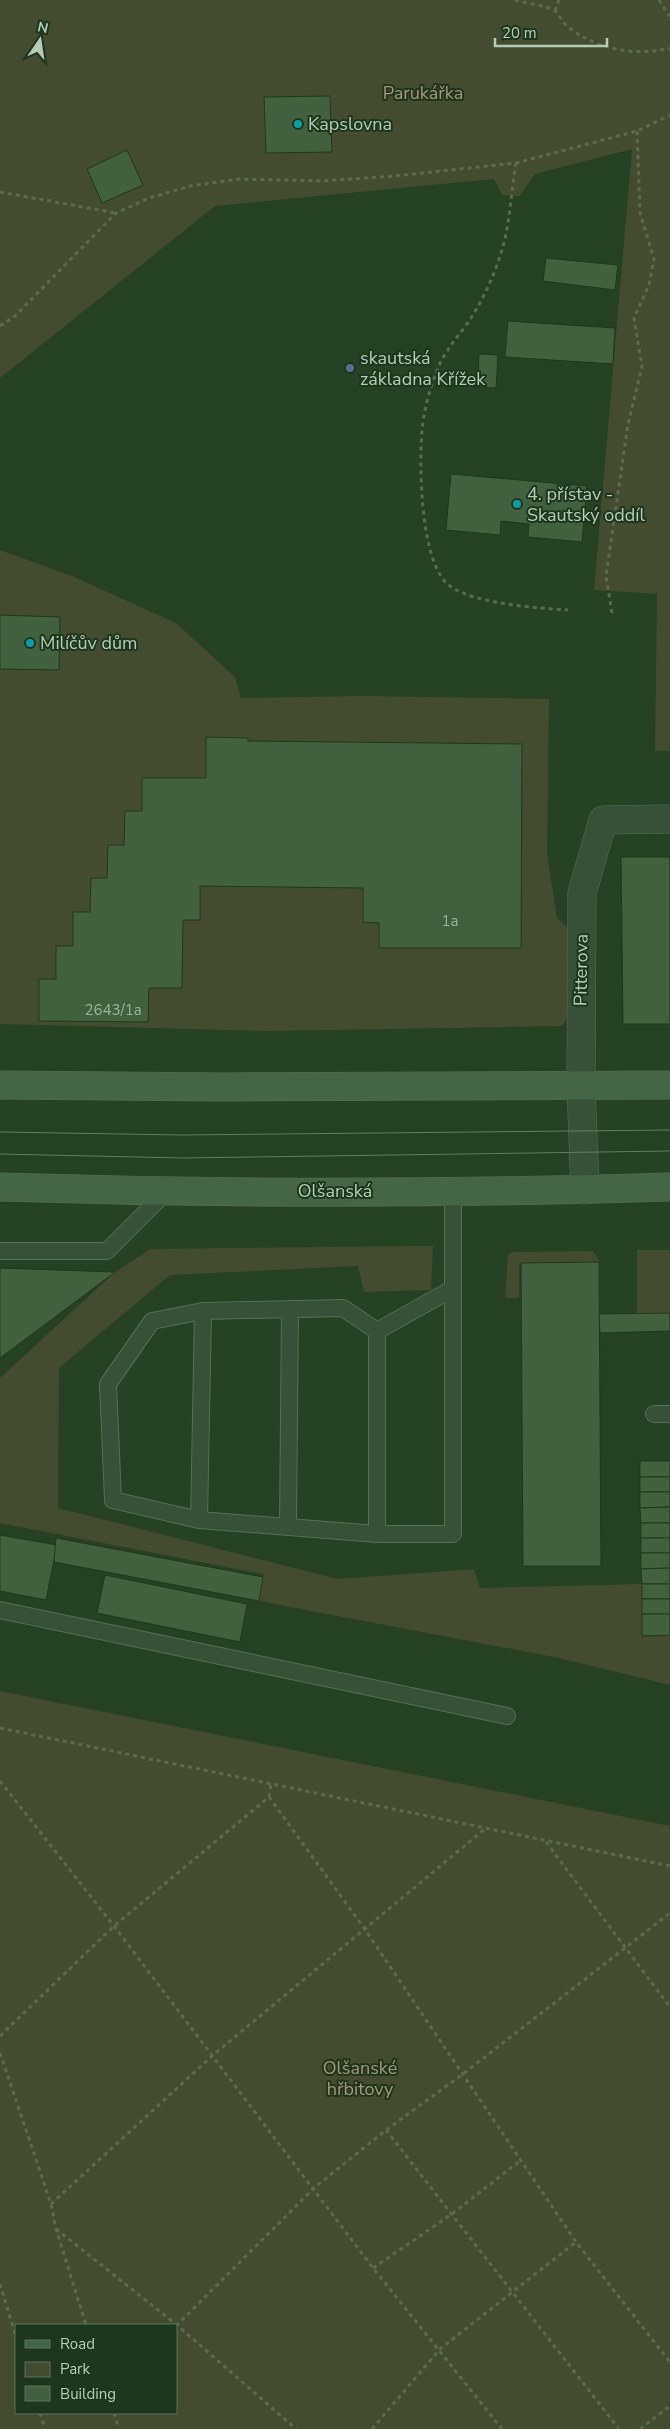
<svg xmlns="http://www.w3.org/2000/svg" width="670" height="2429" font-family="'Nunito Sans',sans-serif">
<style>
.green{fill:#434c30;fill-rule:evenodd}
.building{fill:#426040;stroke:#20381f}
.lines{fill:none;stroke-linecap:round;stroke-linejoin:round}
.lane-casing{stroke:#576e56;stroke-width:18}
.street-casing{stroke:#576e56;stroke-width:29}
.secondary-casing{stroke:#576e56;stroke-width:29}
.path{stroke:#5c6950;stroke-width:3;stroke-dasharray:4 4;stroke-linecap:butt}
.lane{stroke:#395038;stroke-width:16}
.street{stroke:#395038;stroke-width:28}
.secondary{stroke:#466446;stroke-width:28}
.tram{stroke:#607d5f;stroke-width:1}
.culture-dot{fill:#0f9aa8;stroke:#1e361d;stroke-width:2}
.service-dot{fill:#5c6f8a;stroke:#1e361d;stroke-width:2}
.labels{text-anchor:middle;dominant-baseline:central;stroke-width:4;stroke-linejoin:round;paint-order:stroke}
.number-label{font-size:15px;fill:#98b098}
.park-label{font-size:18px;fill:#a7957a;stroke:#1e361d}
.poi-label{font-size:18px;fill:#b5cbb5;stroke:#1e361d;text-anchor:start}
.street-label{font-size:18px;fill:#b5cbb5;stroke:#1e361d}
</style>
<rect width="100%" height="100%" fill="#264124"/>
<!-- green -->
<g class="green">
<path d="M0 0H670V751H655L657 594 594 590 632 149 535 174 520 196 502 195 494 179 215 206 0 378ZM127 150 143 184 102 203 87 169Z"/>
<path d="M0 550 72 576 176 623 235 677 241 698 362 696 549 699 547 853 557 918 567 927 568 1016 562 1026 266 1031 0 1024V669L59 670 60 617 0 615ZM206 737 248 738V741L522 745 521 948H379V923L363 922V888L200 886V920H183L182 988H149L148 1022 39 1021V979H56V946H73L90 912 91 879 107 878 108 845H124L125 811H142V778H206Z"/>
<path d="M410 1246H433L431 1290 364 1292 358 1266 170 1275 59 1368 58 1508 338 1579 474 1569 480 1588 642 1584V1636L670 1635V1685L559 1658 259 1601 263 1574 0 1523V1378L114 1273 150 1249Z"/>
<rect x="637" y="1250" width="33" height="63"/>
<path d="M593 1251 600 1262 519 1263V1298H505L508 1255 513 1252Z"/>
<path d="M0 1691 670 1826V2429H0ZM16 2325H176V2413H16Z"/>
</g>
<!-- building -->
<g class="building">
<path d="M330 96 332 152 266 153 264 97Z"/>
<path d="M127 150 143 185 102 203 87 169Z"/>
<path d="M546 258 618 265 615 290 543 281Z"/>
<path d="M508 321 615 328 613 364 505 357Z"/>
<path d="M479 354 498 355 496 388 478 387Z"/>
<path d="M451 474 587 486 582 542 528 537 529 524 501 521 500 535 446 530Z"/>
<path d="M0 615 60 617 59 670 0 669Z"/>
<path d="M206 737 248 738V741L522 744 521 948H379V923L363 922V888L200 886V920H183L182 988H149L148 1022 39 1021V979H56V946H73V912H90L91 878H107L108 845H124L125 811H142V778H206Z"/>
<path d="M621 857H670V1024H623Z"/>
<path d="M599 1262 601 1566H523L521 1263Z"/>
<path d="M0 1268 114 1272V1273L0 1358Z"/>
<path d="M670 1313V1331L600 1333 599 1314Z"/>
<rect x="640" y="1461" width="30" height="16"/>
<rect x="640" y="1477" width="30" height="15"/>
<path d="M640 1492H670V1507L640 1508Z"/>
<path d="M670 1507V1523H641L640 1508Z"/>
<rect x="641" y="1523" width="29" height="15"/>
<path d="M0 1535 57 1545 46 1600 0 1591Z"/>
<path d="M56 1538 263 1577 259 1601 54 1562Z"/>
<rect x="641" y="1538" width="29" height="15"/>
<path d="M641 1553H670V1568L641 1569Z"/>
<path d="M670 1568V1584H642L641 1569Z"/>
<path d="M105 1575 247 1604 240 1642 97 1613Z"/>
<rect x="642" y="1584" width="28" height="15"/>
<rect x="642" y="1599" width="28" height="15"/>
<path d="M642 1614H670V1635L642 1636Z"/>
</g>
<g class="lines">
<!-- lane casing -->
<g class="lane-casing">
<g id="lane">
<path d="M0 1251H107L166 1192"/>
<path d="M377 1331 343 1308 203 1311 152 1321 108 1384 113 1500 199 1520 377 1534H453V1190"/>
<path d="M654 1414H670"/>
<path d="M199 1520 203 1311"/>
<path d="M288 1527 290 1309"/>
<path d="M377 1534V1331L452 1289"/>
<path d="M0 1610 507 1716"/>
</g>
</g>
<!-- street casing -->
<g class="street-casing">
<path id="street" d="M585 1190 581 1086 582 893 603 820 670 819"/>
</g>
<!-- secondary casing -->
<g class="secondary-casing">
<g id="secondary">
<path d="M0 1085 223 1087 670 1085"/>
<path d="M0 1187C223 1194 447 1194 670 1187"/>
</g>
</g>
<!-- path -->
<g class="path">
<path d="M515 0C524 3 549 6 555 11 559 15 561 20 565 24 592 49 636 57 670 48"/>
<path d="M659 0 670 17"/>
<path d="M555 11 559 0"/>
<path d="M516 163C511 191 510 226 501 253 494 276 481 304 467 324 456 339 445 351 438 368 430 387 424 410 422 430 419 465 420 565 450 586 475 604 537 608 568 610"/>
<path d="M0 192 116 213"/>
<path d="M0 326 15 316 116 213 149 198 190 186 239 179 323 181 394 176 516 163 637 131 670 115"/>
<path d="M612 613 606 576 628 424 642 367 634 318 649 285 654 259 640 213 637 131"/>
<path d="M0 1728 670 1866"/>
<path d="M0 1781 114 1926 373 2268 502 2429"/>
<path d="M269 1797 364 1928 576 2242 670 2362"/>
<path d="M546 1842 670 2007"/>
<path d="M0 2036 114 1926 269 1797 271 1784"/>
<path d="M0 2053 51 2204 56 2229 86 2325"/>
<path d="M386 2130 619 2429"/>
<path d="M51 2204 212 2056 486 1828"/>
<path d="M56 2229 177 2325 296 2429"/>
<path d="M373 2268 452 2214 521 2160"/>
<path d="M0 2284 16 2337"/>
<path d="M176 2326 314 2188 386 2130 463 2074 670 1913"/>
<path d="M40 2413 45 2429"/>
<path d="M114 2413 119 2429"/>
<path d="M372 2429 440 2349 576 2242"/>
<path d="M640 2429 670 2406"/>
</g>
<!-- lane -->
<use href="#lane" class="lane"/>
<!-- street -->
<use href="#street" class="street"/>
<!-- secondary -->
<use href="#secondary" class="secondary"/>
<!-- tram -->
<g class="tram">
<path d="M0 1132 182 1135 670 1130"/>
<path d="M0 1154 183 1158 670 1151"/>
</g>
</g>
<!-- markers -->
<g class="culture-dot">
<circle cx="298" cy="124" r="5"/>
<circle cx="517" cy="504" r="5"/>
<circle cx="30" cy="643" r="5"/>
</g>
<circle class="service-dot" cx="350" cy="368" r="5"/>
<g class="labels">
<!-- number labels -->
<g class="number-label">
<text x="450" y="921">1a</text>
<text x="113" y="1010">2643/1a</text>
</g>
<!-- park labels -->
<g class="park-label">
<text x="423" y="93">Parukářka</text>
<text x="360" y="2068">Olšanské<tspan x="360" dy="21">hřbitovy</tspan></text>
</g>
<!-- poi labels -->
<g class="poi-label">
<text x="308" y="124">Kapslovna</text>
<text x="360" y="358">skautská<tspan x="360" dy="21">základna Křížek</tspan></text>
<text x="527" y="494">4. přístav -<tspan x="527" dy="21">Skautský oddíl</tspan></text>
<text x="40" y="643">Milíčův dům</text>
</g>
<!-- street labels -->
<g class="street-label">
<text transform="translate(581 970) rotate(-89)">Pitterova</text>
<text x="335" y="1191">Olšanská</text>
</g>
</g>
<!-- legend -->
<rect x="15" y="2324" width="162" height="90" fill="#1e361d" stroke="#5a725a"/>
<rect x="25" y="2340" width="25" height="8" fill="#466446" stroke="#5a725a"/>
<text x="60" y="2349" font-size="15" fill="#b5cbb5">Road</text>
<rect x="25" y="2362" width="25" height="15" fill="#434c30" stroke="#5a725a"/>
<text x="60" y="2374" font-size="15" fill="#b5cbb5">Park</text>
<rect x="25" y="2386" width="25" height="15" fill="#426040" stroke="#5a725a"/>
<text x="60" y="2399" font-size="15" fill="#b5cbb5">Building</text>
<!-- north arrow -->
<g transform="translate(40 40) rotate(13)" stroke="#1e361d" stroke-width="4" paint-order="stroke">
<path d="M0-4L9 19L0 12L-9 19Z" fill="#b5cbb5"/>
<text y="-8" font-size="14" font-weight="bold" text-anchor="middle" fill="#b5cbb5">N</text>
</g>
<!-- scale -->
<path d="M495 38v8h112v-8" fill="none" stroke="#b5cbb5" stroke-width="2.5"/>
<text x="502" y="38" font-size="15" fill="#b5cbb5" stroke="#1e361d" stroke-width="4" paint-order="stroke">20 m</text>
</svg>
